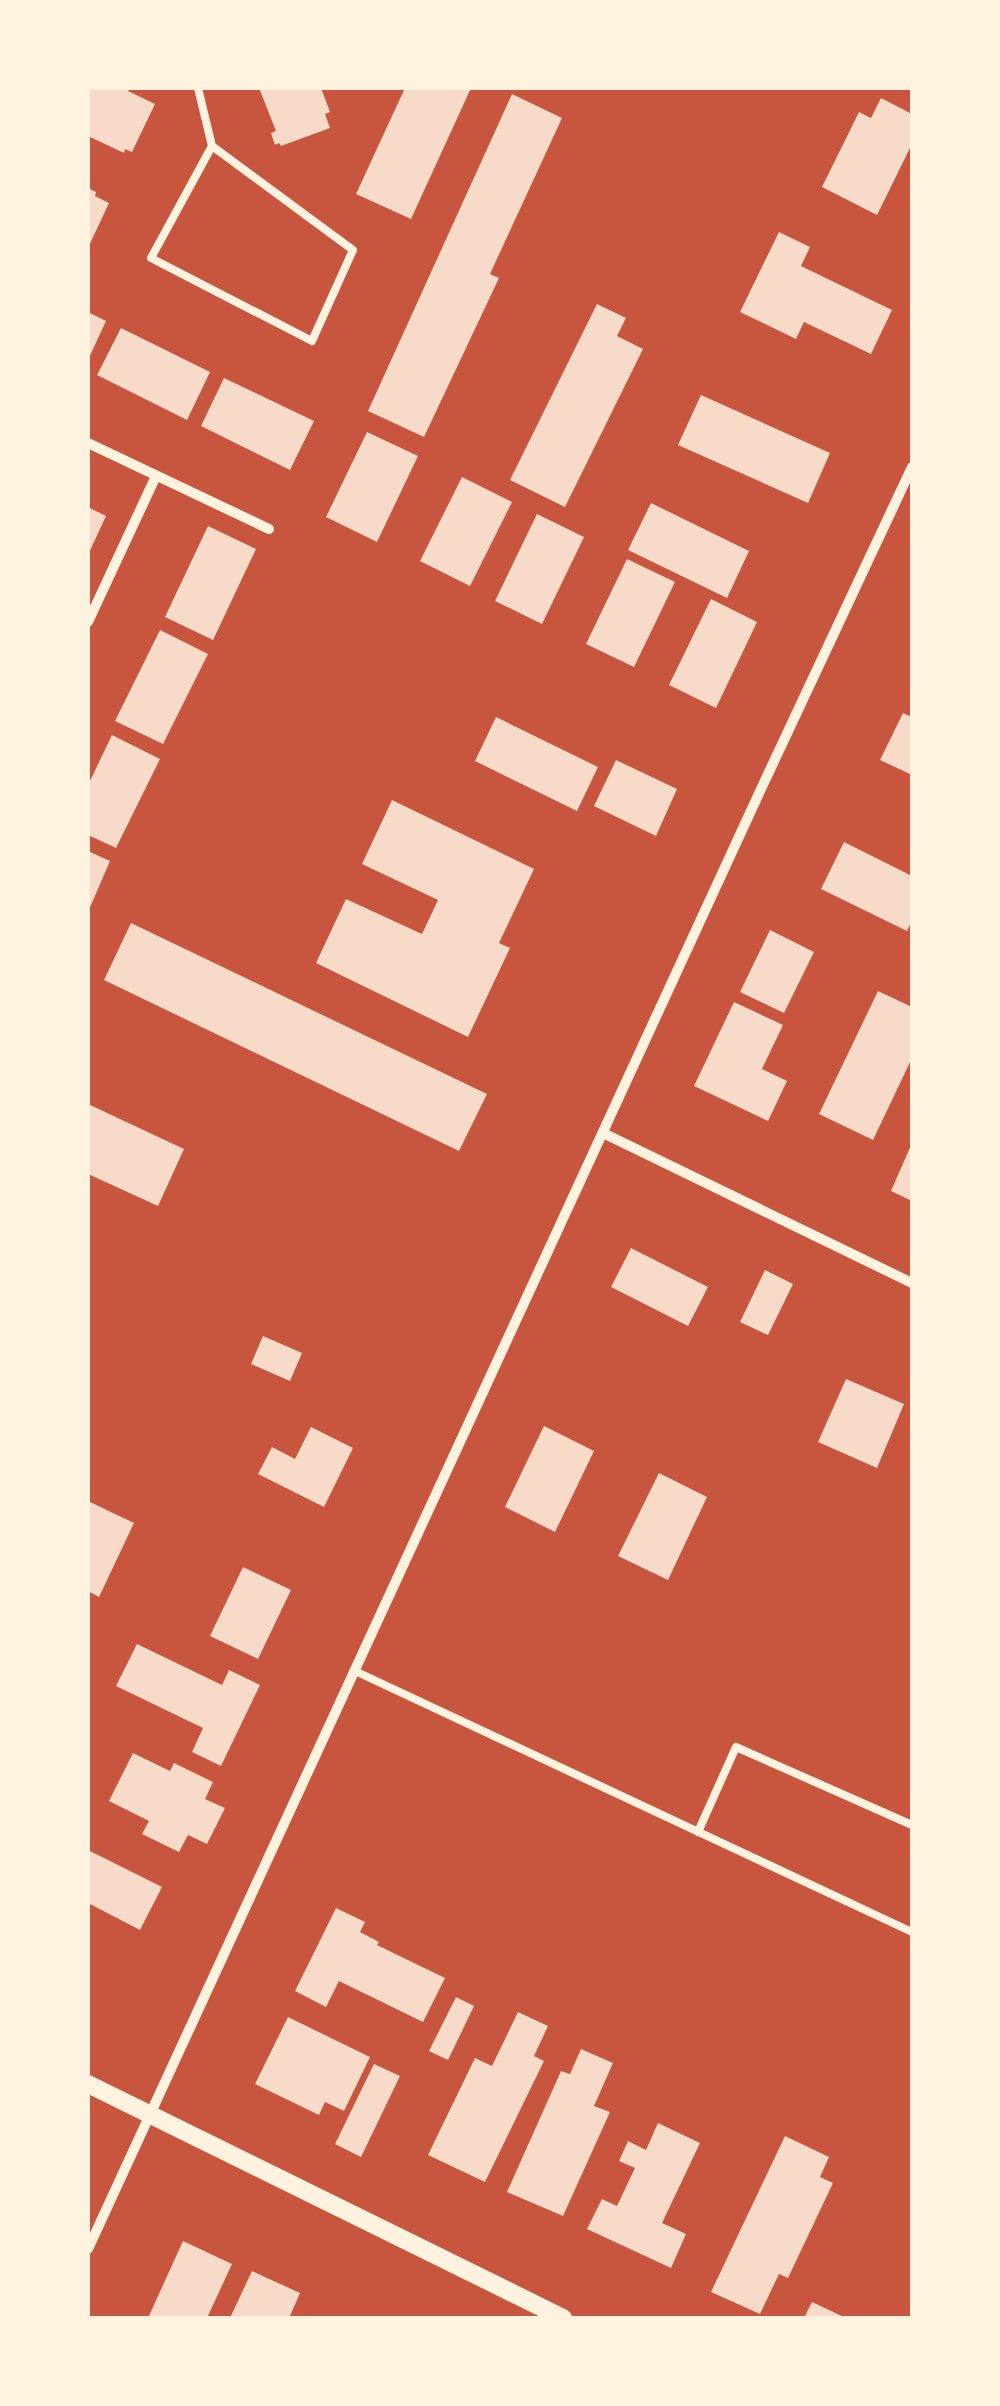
<svg xmlns="http://www.w3.org/2000/svg" width="1000" height="2406" font-family="'Nunito Sans',sans-serif">
<style>
.building{fill:#f7dbc8}
.lines{fill:none;stroke-linecap:round;stroke-linejoin:round}
.service{stroke:#fff3e0;stroke-width:8}
.minor{stroke:#fff3e0;stroke-width:10}
.tertiary{stroke:#fff3e0;stroke-width:18}
</style>
<rect width="100%" height="100%" fill="#c8553d"/>
<!-- building -->
<g class="building">
<path d="M88 88H130L128 91 155 104 132 152 125 149 124 153 88 136Z"/>
<path d="M259 88H321L330 112 325 114 330 128 281 146 279 143 275 145 271 133 276 131Z"/>
<path d="M405 88H471L411 219 356 194Z"/>
<path d="M512 94 562 118 490 274 499 278 424 437 368 411Z"/>
<path d="M881 98 912 114V144L877 215 822 187 859 112 871 118Z"/>
<path d="M88 188 96 192 95 196 109 203 88 248Z"/>
<path d="M779 232 810 247 801 266 892 310 871 354 804 322 796 339 740 312Z"/>
<path d="M597 304 626 318 617 336 643 349 565 507 510 480Z"/>
<path d="M88 312 106 321 88 360Z"/>
<path d="M121 328 210 372 187 420 97 375Z"/>
<path d="M224 378 314 421 290 470 201 426Z"/>
<path d="M701 395 830 453 808 503 678 445Z"/>
<path d="M367 432 418 456 377 542 326 517Z"/>
<path d="M462 477 512 502 470 586 420 561Z"/>
<path d="M651 503 749 551 727 598 628 550Z"/>
<path d="M88 507 106 516 88 555Z"/>
<path d="M537 514 584 537 542 624 495 601Z"/>
<path d="M208 526 256 549 213 640 165 617Z"/>
<path d="M627 559 675 582 634 667 586 644Z"/>
<path d="M711 599 757 622 716 708 669 685Z"/>
<path d="M160 630 208 654 163 744 115 721Z"/>
<path d="M903 713 912 717V775L880 760Z"/>
<path d="M496 717 598 767 577 811 475 761Z"/>
<path d="M112 735 160 759 116 848 88 835V785Z"/>
<path d="M616 760 677 789 656 836 594 806Z"/>
<path d="M392 800 534 869 499 943 510 948 468 1037 316 963 346 899 422 934 438 900 362 864Z"/>
<path d="M844 842 912 876V920L907 931 821 889Z"/>
<path d="M88 851 110 861 88 912Z"/>
<path d="M131 923 487 1094 459 1151 104 980Z"/>
<path d="M770 930 814 952 784 1013 740 992Z"/>
<path d="M878 991 912 1007V1058L873 1140 819 1114Z"/>
<path d="M734 1002 783 1025 762 1069 787 1081 768 1121 694 1086Z"/>
<path d="M88 1104 184 1149 158 1206 88 1174Z"/>
<path d="M912 1143V1201L891 1191Z"/>
<path d="M631 1248 708 1287 688 1326 611 1287Z"/>
<path d="M765 1270 793 1284 768 1335 740 1322Z"/>
<path d="M263 1336 302 1353 290 1381 251 1364Z"/>
<path d="M846 1379 904 1404 877 1468 818 1442Z"/>
<path d="M544 1426 594 1451 555 1532 505 1507Z"/>
<path d="M311 1427 353 1448 324 1507 258 1474 272 1447 295 1459Z"/>
<path d="M659 1473 707 1497 668 1580 618 1556Z"/>
<path d="M88 1501 134 1523 99 1597 88 1591Z"/>
<path d="M243 1567 291 1590 258 1659 210 1636Z"/>
<path d="M137 1644 222 1685 229 1670 260 1685 221 1766 192 1752 203 1728 116 1686Z"/>
<path d="M133 1753 170 1771 174 1763 213 1782 205 1799 225 1808 207 1844 188 1835 179 1852 142 1834 149 1821 109 1801Z"/>
<path d="M88 1850 162 1887 140 1930 88 1903Z"/>
<path d="M336 1908 365 1922 360 1932 379 1942 377 1945 445 1978 423 2022 339 1981 326 2007 295 1991Z"/>
<path d="M456 1997 474 2006 448 2060 429 2051Z"/>
<path d="M518 2012 548 2026 534 2056 544 2061 485 2182 428 2155 475 2058 492 2066Z"/>
<path d="M288 2017 370 2057 344 2111 325 2102 319 2115 255 2084Z"/>
<path d="M581 2049 613 2063 594 2106 610 2112 563 2216 507 2192 561 2071 570 2074Z"/>
<path d="M374 2064 400 2076 361 2157 335 2144Z"/>
<path d="M658 2123 700 2143 662 2223 686 2234 671 2268 587 2229 602 2199 617 2206 635 2168 619 2161 628 2141 646 2150Z"/>
<path d="M785 2136 829 2157 820 2177 833 2183 788 2278 779 2274 760 2314 711 2292Z"/>
<path d="M183 2241 232 2264 207 2318H148Z"/>
<path d="M252 2271 300 2293 289 2318H230Z"/>
<path d="M812 2302 846 2318H804Z"/>
</g>
<g class="lines">
<!-- service -->
<g class="service">
<path d="M198 88 212 146 353 250 312 341 151 258 212 146"/>
<path d="M355 1671 912 1932"/>
<path d="M698 1832 736 1747 912 1825"/>
</g>
<!-- minor -->
<g class="minor">
<path d="M88 443 269 529"/>
<path d="M88 622 156 476"/>
<path d="M603 1133 912 1283"/>
<path d="M88 2249 761 789 912 467"/>
</g>
<!-- tertiary -->
<path class="tertiary" d="M88 2084 563 2318"/>
</g>
<!-- border -->
<rect width="1000" height="2406" fill="none" stroke="#fff3e0" stroke-width="180"/>
</svg>
